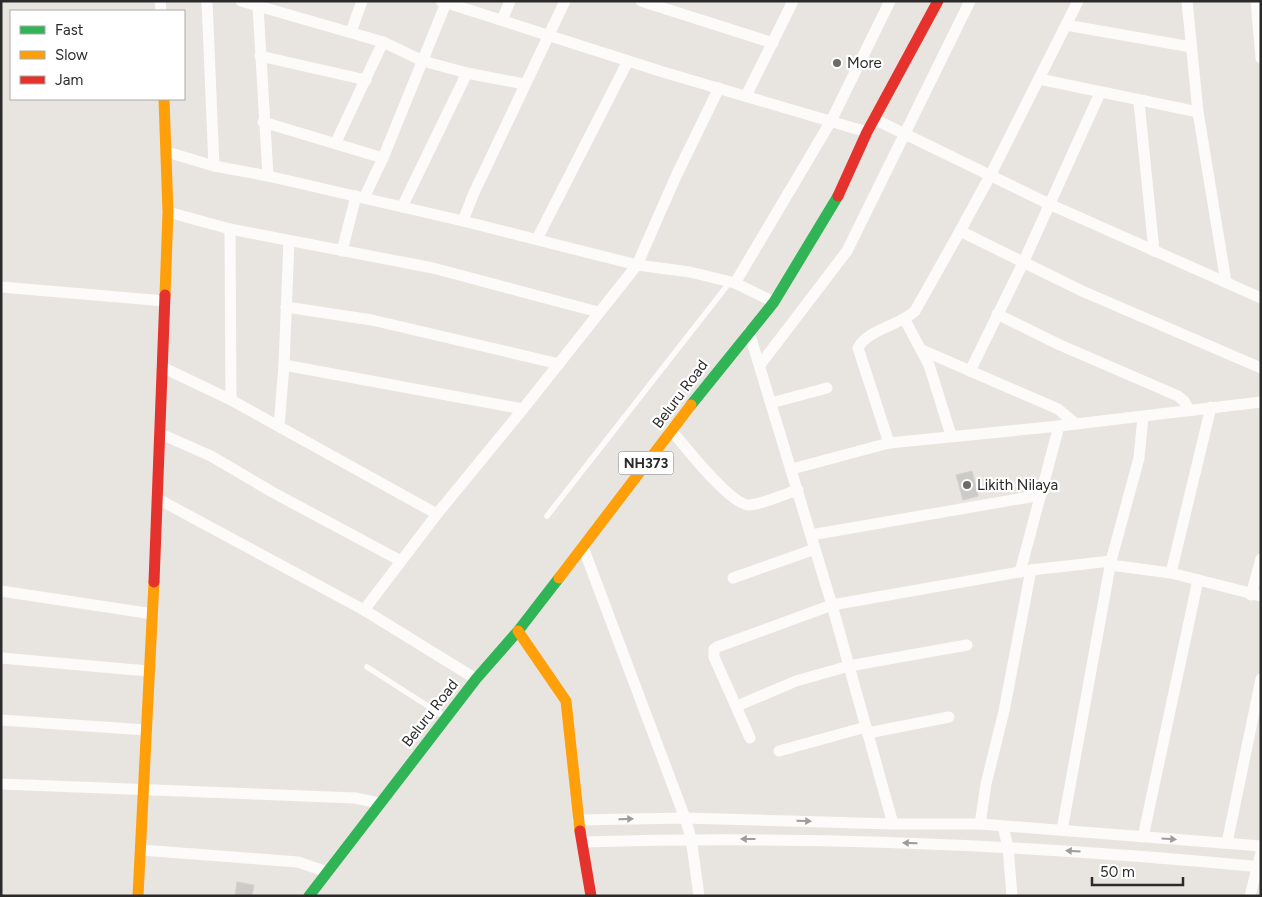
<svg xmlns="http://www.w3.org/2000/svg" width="1262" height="897" font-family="Figtree,sans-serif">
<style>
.building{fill:#cdcbc7;stroke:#d3d1cc}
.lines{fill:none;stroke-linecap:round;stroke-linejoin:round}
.lane{stroke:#fcfbfa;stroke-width:5.5}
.street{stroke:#fcfbfa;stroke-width:11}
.fast{stroke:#30b455;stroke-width:11}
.slow{stroke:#ff9f0a;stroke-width:11}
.jam{stroke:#e5322d;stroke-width:11}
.oneway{fill:#9e9d9c}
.poi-dot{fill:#6c6b6a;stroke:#fff;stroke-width:2}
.labels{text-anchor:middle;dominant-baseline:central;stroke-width:4.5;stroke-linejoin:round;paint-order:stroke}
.shield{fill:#fff;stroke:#6a6a6a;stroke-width:1}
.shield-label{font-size:14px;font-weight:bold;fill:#2a2a2a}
.poi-label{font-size:15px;fill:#2a2a2a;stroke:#fff;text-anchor:start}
.street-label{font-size:15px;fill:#2a2a2a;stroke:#fff}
</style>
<rect width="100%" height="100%" fill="#e8e5e0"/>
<!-- building -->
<g class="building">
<path d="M972 471 978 496 963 500 956 475Z"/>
<path d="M237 882 254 885 252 896H235Z"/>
</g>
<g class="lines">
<!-- lane -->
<g class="lane">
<path d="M547 516 730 282"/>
<path d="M367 667 442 715"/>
</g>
<!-- street -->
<g class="street">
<path d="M160 1 161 11"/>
<path d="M207 1 214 166"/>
<path d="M241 1 383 42 423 61 467 73 524 84"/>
<path d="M441 1 663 72 867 132"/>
<path d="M641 1 773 43"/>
<path d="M1078 1 990 176 960 231 1082 291 1261 368"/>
<path d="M1187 1 1198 112 1226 282"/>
<path d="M1256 1 1261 58"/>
<path d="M258 6 268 176"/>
<path d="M502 20 510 1"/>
<path d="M1066 25 1191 47"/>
<path d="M351 32 362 1"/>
<path d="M260 56 366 80"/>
<path d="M1039 79 1198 112"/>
<path d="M746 96 793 1"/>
<path d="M1139 102 1154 251"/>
<path d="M874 119 1049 204 1261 298"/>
<path d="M263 122 383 158"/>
<path d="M336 142 383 42"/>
<path d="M167 152 214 166 268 176 463 221 637 265 690 272 735 283 774 302"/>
<path d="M364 198 383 158 446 3"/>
<path d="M402 207 467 73"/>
<path d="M168 212 230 229 433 268 598 312"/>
<path d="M463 221 473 195 565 1"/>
<path d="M230 229 231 400 437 514"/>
<path d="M537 239 628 61"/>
<path d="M342 251 356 196"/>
<path d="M735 283 831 121 890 1"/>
<path d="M1 287 165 301"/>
<path d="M286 307 372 320 559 364"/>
<path d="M997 314 1060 345 1178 396 1184 401 1189 410"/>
<path d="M905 320 929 365 951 435"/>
<path d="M749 332 832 605 893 824"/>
<path d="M922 350 1058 409 1076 424"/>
<path d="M284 365 523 409"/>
<path d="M760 365 847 251 970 1"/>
<path d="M162 367 231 400"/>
<path d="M970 371 1023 263 1100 93"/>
<path d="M771 403 827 388"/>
<path d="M279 426 284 365 289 241"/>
<path d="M1059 426 1261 402"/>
<path d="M671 430C684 445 730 505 749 505 765 504 783 494 798 490"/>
<path d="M161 434 211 456 274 493 401 561"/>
<path d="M889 443 858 348C868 329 899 326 915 311L960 231"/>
<path d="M792 469 889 443 1059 426 1020 572"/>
<path d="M158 499 364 610"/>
<path d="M811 535 1041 495"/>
<path d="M583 547 685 818 691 838 699 896"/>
<path d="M1110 565 1171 573 1261 596"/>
<path d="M1171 573 1211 407"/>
<path d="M733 578 815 549"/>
<path d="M1 591 153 614"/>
<path d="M1251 595 1261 559"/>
<path d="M1 658 148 671"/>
<path d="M476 679 364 610 437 514 523 409 637 265 677 174 719 88"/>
<path d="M737 706 796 681 849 666 967 645"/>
<path d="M1 720 146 730"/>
<path d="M868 733 949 717"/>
<path d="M750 738 714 657V649L717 647 832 605 1031 570 1111 561"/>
<path d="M779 751 866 727"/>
<path d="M1 784 355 798 379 803"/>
<path d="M578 820 685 818 893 824H980L1261 846"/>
<path d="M980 824 986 784 1004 711 1031 570"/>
<path d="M1003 827 1008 847 1012 896"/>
<path d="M1062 830 1111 561 1139 458 1143 417"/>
<path d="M1143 837 1198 580"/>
<path d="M583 842C809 835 1035 845 1261 867"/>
<path d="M1227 843 1261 679"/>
<path d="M141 850 298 862 327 872"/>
<path d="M1250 896 1261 852"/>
</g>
<!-- fast -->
<g class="fast">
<path d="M691 405 774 302 838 196"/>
<path d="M309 896 476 679 518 631 559 578"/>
</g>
<!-- slow -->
<g class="slow">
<path d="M164 99 168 212 165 295"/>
<path d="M559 578 691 405"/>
<path d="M518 631 566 701 580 831"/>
<path d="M138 896 154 582"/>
</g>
<!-- jam -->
<g class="jam">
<path d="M838 196 867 132 938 1"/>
<path d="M154 582 165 295"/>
<path d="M580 831 591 896"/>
</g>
</g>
<!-- one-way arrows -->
<defs><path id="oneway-solid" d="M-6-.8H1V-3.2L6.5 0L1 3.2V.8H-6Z" transform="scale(1.25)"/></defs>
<g class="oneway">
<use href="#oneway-solid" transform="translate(626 819) rotate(-1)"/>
<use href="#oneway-solid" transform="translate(804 821) rotate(2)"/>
<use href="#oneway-solid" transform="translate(748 839) rotate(-180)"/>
<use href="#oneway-solid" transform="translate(1169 839) rotate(4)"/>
<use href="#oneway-solid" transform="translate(910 843) rotate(-178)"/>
<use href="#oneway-solid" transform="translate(1073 851) rotate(-176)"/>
</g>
<!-- markers -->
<g class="poi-dot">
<circle cx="837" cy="63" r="5"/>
<circle cx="967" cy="485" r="5"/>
</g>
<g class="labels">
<!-- shield labels -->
<rect class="shield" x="618.5" y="451.5" width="55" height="23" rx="4"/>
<g class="shield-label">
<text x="646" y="463">NH373</text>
</g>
<!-- poi labels -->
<g class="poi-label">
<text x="847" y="63">More</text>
<text x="977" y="485">Likith Nilaya</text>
</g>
<!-- street labels -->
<g class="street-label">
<text transform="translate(680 394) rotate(-53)">Beluru Road</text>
<text transform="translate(430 713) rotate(-52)">Beluru Road</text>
</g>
</g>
<!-- border -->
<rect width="1262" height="897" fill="none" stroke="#2a2a2a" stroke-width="5"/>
<!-- legend -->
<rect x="10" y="10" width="175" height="90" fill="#ffffff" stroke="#aaaaaa"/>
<rect x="20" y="26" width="25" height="8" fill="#30b455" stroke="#aaaaaa"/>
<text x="55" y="35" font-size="15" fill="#2a2a2a">Fast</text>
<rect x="20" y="51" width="25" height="8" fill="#ff9f0a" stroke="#aaaaaa"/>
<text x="55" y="60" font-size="15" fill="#2a2a2a">Slow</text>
<rect x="20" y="76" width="25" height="8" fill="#e5322d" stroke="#aaaaaa"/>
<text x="55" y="85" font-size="15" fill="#2a2a2a">Jam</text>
<!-- scale -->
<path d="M1092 877v8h91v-8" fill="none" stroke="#2a2a2a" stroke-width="2.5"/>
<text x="1100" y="877" font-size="15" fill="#2a2a2a" stroke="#ffffff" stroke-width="4" paint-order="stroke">50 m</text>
</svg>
